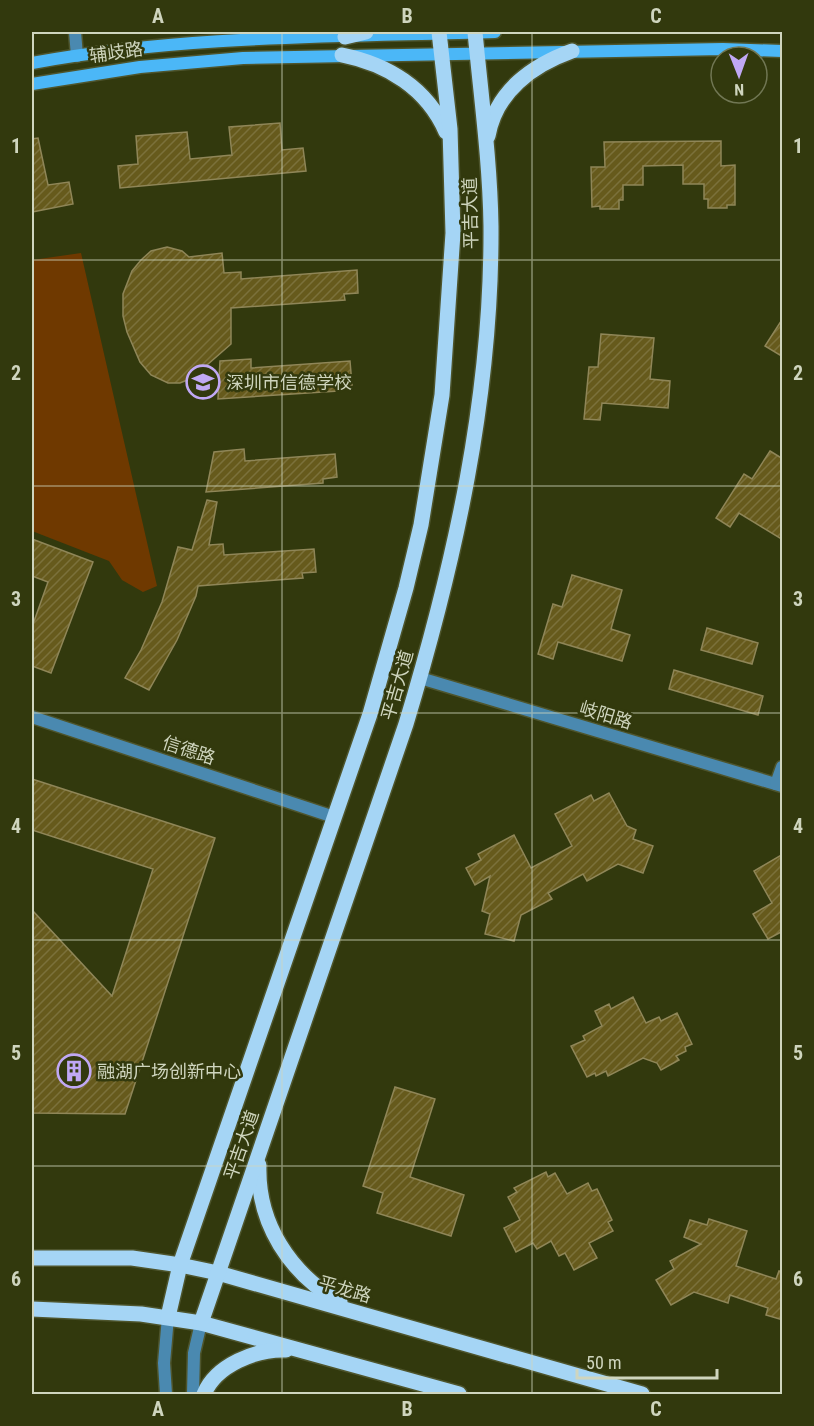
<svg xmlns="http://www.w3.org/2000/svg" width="814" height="1426" font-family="'Roboto Condensed','Noto Sans SC',sans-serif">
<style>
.park{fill:#6f3900}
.building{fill:url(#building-hatch);stroke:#8f8658;stroke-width:1.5}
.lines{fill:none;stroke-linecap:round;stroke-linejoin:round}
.street-casing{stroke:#4e552d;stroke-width:15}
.secondary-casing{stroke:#4e552d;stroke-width:15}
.primary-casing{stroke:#4e552d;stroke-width:18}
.street{stroke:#4a89b0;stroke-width:12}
.secondary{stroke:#4bb7f7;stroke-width:12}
.primary{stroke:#a5d5f5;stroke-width:15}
.grid{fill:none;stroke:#cfd5be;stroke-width:1.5;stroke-opacity:0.55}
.labels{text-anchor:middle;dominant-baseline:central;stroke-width:5;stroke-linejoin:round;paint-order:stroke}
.street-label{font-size:18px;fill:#cfd5be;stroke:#32390d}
.poi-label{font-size:18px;fill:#cfd5be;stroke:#32390d;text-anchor:start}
.neatline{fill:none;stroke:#cfd5be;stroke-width:2}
.grid-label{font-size:20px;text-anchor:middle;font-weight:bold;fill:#cfd5be}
</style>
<defs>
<pattern id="building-hatch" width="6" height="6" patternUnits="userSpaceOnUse" patternTransform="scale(1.5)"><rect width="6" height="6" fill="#665a1c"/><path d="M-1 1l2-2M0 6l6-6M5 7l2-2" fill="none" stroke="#7b713b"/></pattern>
</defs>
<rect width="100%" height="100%" fill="#32390d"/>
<!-- park -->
<path class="park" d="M81 253 157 586 143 592 122 580 109 561 32 531V260Z"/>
<!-- building -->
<g class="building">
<path d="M280 123 282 150 303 148 306 171 120 188 118 166 138 164 136 136 187 132 190 159 232 155 229 127Z"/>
<path d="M38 138 48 185 69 182 73 204 32 212V139Z"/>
<path d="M721 141V166L735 165V205H727V208H708V199H704V184H683V165L643 166V185H623V200H619V209H600V206L592 207 591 167H605L604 142Z"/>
<path d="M167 247 182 251 189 257 222 253 224 273 241 272V279L357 270 358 293 344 294 345 300 231 308V344L192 378 180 383H168L151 375 140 362 127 332 123 316V294L132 271 141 260 151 251Z"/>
<path d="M783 318V357L765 346Z"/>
<path d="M601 334 654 338 650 379 670 381 668 408 602 403 600 420 584 419 589 367H598Z"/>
<path d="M251 359V368L350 361 352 385H338V391L218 399 220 361Z"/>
<path d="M244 449 245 461 335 454 337 477 323 479V483L206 492 214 452Z"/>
<path d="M770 451 783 459V540L739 513 730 527 716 518 744 474 752 479Z"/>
<path d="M207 500 217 502 209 545 223 544 224 555 314 549 316 572 302 573 303 578 198 586 196 596 177 640 149 690 125 678 141 650 162 602 178 547 192 550Z"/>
<path d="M32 539 93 562 51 673 32 666V627L48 582 32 576Z"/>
<path d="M572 575 622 590 611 629 630 635 622 661 558 642 553 659 538 654 553 604 562 607Z"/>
<path d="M707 628 758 643 752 664 701 650Z"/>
<path d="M674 670 763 696 758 715 669 689Z"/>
<path d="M32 779 215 838 125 1114 32 1113V910L112 996 153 869 32 830Z"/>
<path d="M609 793 627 826 636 830 633 839 653 846 643 873 618 864 587 881 583 874 548 893 552 899 521 915 514 941 485 934 490 914 482 911 490 876 475 885 466 868 481 860 478 854 514 835 531 868 552 857 572 846 555 814 591 795 594 801Z"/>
<path d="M783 854V931L768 939 753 914 772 903 754 871Z"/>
<path d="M633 997 646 1023 659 1017 661 1021 677 1013 692 1044 685 1047 686 1051 676 1056 679 1060 661 1070 657 1063 643 1058 608 1076 606 1071 596 1076 595 1073 587 1077 571 1046 585 1040 583 1036 602 1026 595 1011 609 1004 611 1009Z"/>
<path d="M395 1087 435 1099 410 1177 464 1195 451 1236 377 1213 383 1193 363 1186Z"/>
<path d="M546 1172 548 1177 555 1173 567 1194 588 1183 592 1191 597 1189 612 1220 608 1222 613 1231 589 1243 597 1258 574 1270 565 1253 559 1256 551 1241 537 1249 533 1243 516 1252 504 1228 520 1220 508 1197 517 1192 514 1188Z"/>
<path d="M709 1219 747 1231 736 1266 776 1279 779 1271 783 1272V1320L766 1315 768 1308 730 1295 728 1303 694 1292 671 1305 656 1280 674 1269 670 1261 701 1244 684 1237 690 1220 707 1225Z"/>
</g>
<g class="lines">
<!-- street casing -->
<g class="street-casing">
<g id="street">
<path d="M75 32 77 56"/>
<path d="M420 678 782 786"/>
<path d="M32 717 334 817"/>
<path d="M776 784 782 767"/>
<path d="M166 1394 164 1363 168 1317"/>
<path d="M193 1394 194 1353 201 1323"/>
</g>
</g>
<!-- secondary casing -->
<g class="secondary-casing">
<g id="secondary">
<path d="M32 63C184 35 340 37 495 32"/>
<path d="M32 84 140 67 243 58 723 49 782 51"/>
</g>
</g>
<!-- primary casing -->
<g class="primary-casing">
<g id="primary">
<path d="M345 37 366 32"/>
<path d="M342 55C387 64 427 88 446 132"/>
<path d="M488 136C496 91 533 65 572 51"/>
<path d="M259 1165C257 1223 290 1274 340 1302"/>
<path d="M32 1258H132L180 1265 218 1273 642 1394"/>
<path d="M32 1309 141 1314 201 1323 459 1394"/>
<path d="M168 1317 180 1265 191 1233 370 714 406 588 421 525 442 395 453 233 450 129 439 32"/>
<path d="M201 1323 406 724C455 562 492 396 491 226 490 161 481 96 475 32"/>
<path d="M204 1394C216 1365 256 1349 286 1350"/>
</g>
</g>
<!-- street -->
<use href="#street" class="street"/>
<!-- secondary -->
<use href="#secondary" class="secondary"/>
<!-- primary -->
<use href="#primary" class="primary"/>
</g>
<!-- grid -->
<path class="grid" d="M282 32V1394M532 32V1394M32 260H782M32 486H782M32 713H782M32 940H782M32 1166H782"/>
<!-- icons -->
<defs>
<g id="school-ring" transform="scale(1.725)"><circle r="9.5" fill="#32390d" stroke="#c0a8f4" stroke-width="1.5"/><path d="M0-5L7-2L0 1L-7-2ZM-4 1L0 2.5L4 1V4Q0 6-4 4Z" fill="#c0a8f4"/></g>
<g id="building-ring" transform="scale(1.725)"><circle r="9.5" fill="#32390d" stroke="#c0a8f4" stroke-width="1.5"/><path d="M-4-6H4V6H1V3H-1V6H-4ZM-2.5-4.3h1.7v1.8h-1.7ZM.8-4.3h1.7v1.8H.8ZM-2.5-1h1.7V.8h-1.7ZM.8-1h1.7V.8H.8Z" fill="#c0a8f4"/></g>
</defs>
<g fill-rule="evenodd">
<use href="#school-ring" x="203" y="382"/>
<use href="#building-ring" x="74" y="1071"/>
</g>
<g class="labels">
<!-- street labels -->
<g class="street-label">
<text transform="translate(116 52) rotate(-8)">辅歧路</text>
<text transform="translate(470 213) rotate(-91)">平吉大道</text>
<text transform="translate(397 685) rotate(-74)">平吉大道</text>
<text transform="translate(606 715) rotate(17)">岐阳路</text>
<text transform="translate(189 750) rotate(18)">信德路</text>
<text transform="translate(241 1145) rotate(-71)">平吉大道</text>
<text transform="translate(345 1289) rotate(16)">平龙路</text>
</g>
<!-- poi labels -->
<g class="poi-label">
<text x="226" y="382">深圳市信德学校</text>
<text x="97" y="1071">融湖广场创新中心</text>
</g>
</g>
<!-- border -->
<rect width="814" height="1426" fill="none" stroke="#32390d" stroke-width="66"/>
<!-- north arrow -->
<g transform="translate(739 75) rotate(179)"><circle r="28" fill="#32390d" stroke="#717754" stroke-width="1.5"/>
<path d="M0-4.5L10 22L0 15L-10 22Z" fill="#c0a8f4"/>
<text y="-9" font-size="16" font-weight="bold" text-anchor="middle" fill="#cfd5be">N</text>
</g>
<!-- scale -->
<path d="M577 1369v9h140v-9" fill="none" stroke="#cfd5be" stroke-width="3"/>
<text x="586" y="1369" font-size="18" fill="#cfd5be" stroke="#32390d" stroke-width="4.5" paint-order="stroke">50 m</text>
<rect x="33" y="33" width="748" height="1360" class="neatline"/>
<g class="grid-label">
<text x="158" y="23">A</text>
<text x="407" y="23">B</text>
<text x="656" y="23">C</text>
<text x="16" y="153">1</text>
<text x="798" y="153">1</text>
<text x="16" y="380">2</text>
<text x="798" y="380">2</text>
<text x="16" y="606">3</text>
<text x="798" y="606">3</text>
<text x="16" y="833">4</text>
<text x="798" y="833">4</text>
<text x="16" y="1060">5</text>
<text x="798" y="1060">5</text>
<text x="16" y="1286">6</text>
<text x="798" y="1286">6</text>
<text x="158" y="1416">A</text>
<text x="407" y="1416">B</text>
<text x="656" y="1416">C</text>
</g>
</svg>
